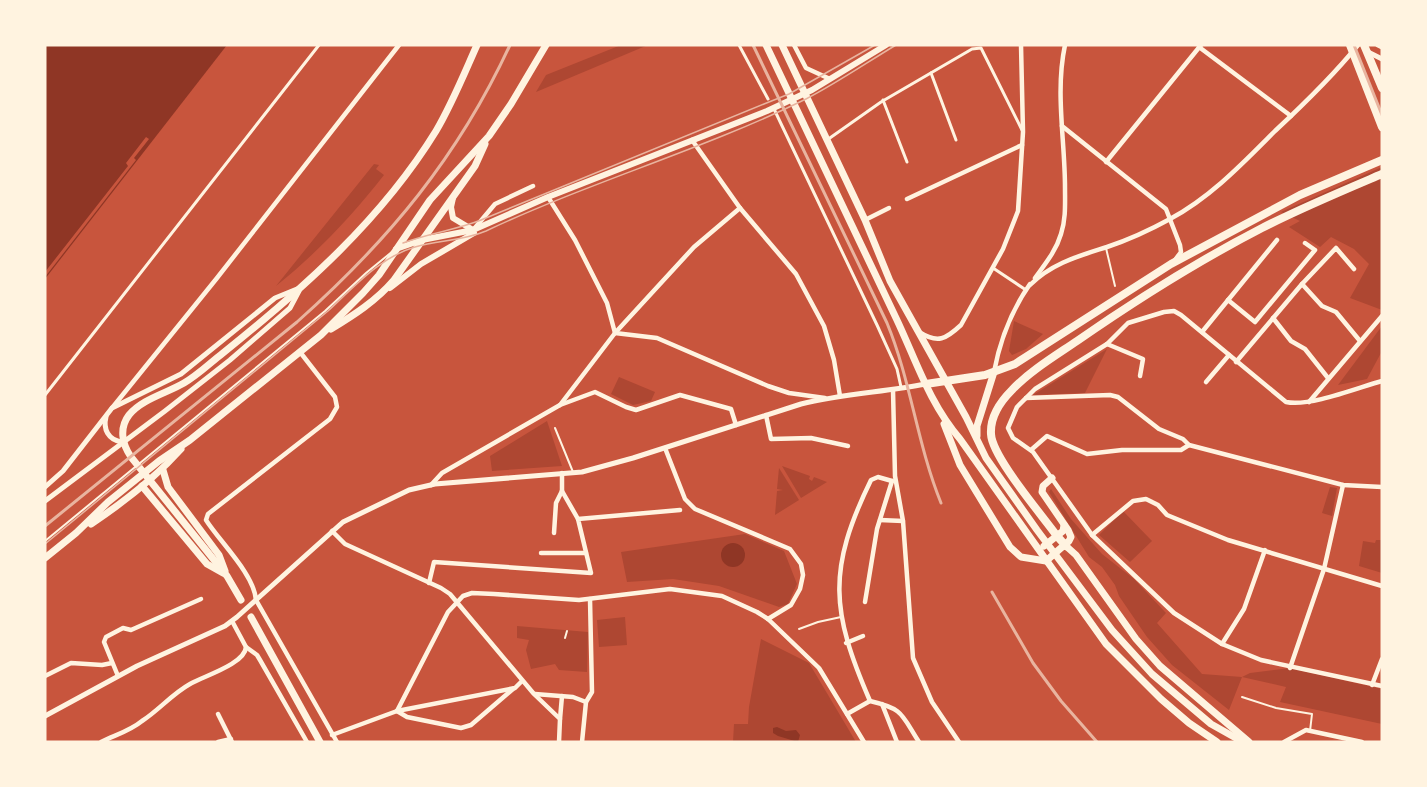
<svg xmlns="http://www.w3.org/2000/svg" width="1427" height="787" font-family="'Archivo Narrow',sans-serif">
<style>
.green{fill:#ae4732}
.water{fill:#8f3625}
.pier{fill:#c8553d}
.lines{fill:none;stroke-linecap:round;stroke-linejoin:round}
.service{stroke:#fff3e0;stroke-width:2}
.pedestrian{stroke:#fff3e0;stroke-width:3}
.minor{stroke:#fff3e0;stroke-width:4.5}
.tertiary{stroke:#fff3e0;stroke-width:5}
.secondary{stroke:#fff3e0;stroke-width:6}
.primary{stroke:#fff3e0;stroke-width:7}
.trunk{stroke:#fff3e0;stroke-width:7}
.motorway{stroke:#fff3e0;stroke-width:8}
.tram{stroke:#e9b49f;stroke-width:1.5}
.rail{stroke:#e9b49f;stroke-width:3}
</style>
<rect width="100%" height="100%" fill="#c8553d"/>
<!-- green -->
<g class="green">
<path d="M621 45H648L536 92 546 75Z"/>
<path d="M374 164 379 165 376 169 384 175C352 216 316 254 276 286Z"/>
<path d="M1382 167V310L1350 298 1369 264 1354 249 1331 237 1320 247 1289 227 1300 221 1281 212Z"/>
<path d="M1014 321 1043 334 1026 349 1012 355 1009 351Z"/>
<path d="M1382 326V351L1367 379 1338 385Z"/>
<path d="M1107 349 1085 393 1033 395Z"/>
<path d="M619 377 655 392 651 401 633 405 611 394Z"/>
<path d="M547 421 562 466 492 471 490 456Z"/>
<path d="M782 466 810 476 809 479 812 481 814 477 827 482 801 498Z"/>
<path d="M779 468 799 500 775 515 777 491 783 490 777 489Z"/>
<path d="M1330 487 1337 488 1332 516 1322 513Z"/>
<path d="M1051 489 1071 519 1102 554 1134 579 1166 613 1157 623 1202 674 1242 677 1250 673 1290 668 1382 689V724L1280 702 1286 687 1242 677 1229 710 1172 665 1147 637 1119 596 1115 585 1102 567 1089 557 1049 492Z"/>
<path d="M1123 511 1152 541 1130 562 1099 535Z"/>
<path d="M745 534 784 551 797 584 788 604 779 607 719 586 673 579 627 582 621 552Z"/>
<path d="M1376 540H1382V573L1359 566 1363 541 1375 543Z"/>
<path d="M625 617 627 645 599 647 597 620Z"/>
<path d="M517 626 588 632 587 672 559 670 555 664 531 669 526 650 529 640 517 638Z"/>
<path d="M761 639 809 663 856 742H733L734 724H748L749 707Z"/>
</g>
<!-- water -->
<g class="water">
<path d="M45 45H227L45 279Z"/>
<circle cx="733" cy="555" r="12"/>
<path d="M777 727 786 731 796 730 800 735 798 742 778 736 773 733V728Z"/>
</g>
<!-- pier -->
<path class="pier" d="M146 137 149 139 134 158 136 160 45 277V272L128 166 126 163Z"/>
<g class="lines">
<!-- service -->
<g class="service">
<path d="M1106 248 1115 286"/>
<path d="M555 428 573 472"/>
<path d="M45 541 325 311 366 273 393 251"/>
<path d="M799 629 818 622 841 617"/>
<path d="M565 638 567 631"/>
<path d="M1242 697 1276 708 1312 714 1310 731"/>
</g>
<!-- pedestrian -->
<g class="pedestrian">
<path d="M739 45 768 99"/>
<path d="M931 73 956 140"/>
<path d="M883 100 907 162"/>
<path d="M774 109 877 325 897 369 901 387"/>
<path d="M827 140 881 102 972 49 981 48 1022 130"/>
<path d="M993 268 1026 290"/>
<path d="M45 395 319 45"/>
</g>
<!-- minor -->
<g class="minor">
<path d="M794 45 806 68 830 79"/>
<path d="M1199 47 1291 116"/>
<path d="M1062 126 1166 209 1180 245 1181 252 1175 260"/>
<path d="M692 140 740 208 796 274 824 326 834 360 840 396"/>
<path d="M1106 162 1201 45"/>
<path d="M548 197 575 240 607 303 615 333"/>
<path d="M907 199 1022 145"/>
<path d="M865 220 889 208"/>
<path d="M474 229 495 204 533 186"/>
<path d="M1035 278C1045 264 1056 251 1061 234 1066 219 1065 203 1065 188 1065 140 1055 92 1065 45"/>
<path d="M1302 284 1322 306 1336 312 1360 341"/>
<path d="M1030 285C1052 263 1079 256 1107 247 1128 240 1150 230 1170 219 1211 197 1243 163 1275 131 1304 104 1333 76 1358 45"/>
<path d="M1228 300 1255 322 1315 250 1305 243"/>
<path d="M1273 318 1291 341 1305 349 1328 378"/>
<path d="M919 332C938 344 946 339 961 325L1003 249 1018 211 1023 132 1021 45"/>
<path d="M1202 332 1277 240"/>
<path d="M615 333 657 338 768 386 789 393 825 398"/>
<path d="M1107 344 1143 359 1140 376"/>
<path d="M300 352 335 397 337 407 330 419 208 514 206 520C220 542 254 574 256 600L337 742"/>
<path d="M1236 362 1302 284 1336 248 1354 269"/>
<path d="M994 372C1000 340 1011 311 1030 284"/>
<path d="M1382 381C1357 388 1310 407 1286 402L1181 315 1174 311 1164 312 1128 323 1107 344 1035 389 1017 407 1008 428 1013 438 1033 452 1092 535 1174 613 1222 644 1261 660 1382 686"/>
<path d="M1206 382 1229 355"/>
<path d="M893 390 895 476 903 521 913 658 932 702 959 742"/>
<path d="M1026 398 1110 395 1118 397 1159 429 1183 439 1189 445 1343 485 1382 487"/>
<path d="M1309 402 1382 316"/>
<path d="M560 405 615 333 694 247 740 208"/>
<path d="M112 408 217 278 399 45"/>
<path d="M766 415 771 439 811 438 848 446"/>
<path d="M665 448 685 499 695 509 790 549 801 564 803 575 800 589 791 605 768 619"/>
<path d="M1031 450 1047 436 1087 454 1122 450H1181L1189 445"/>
<path d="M431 485 442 473 560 405 595 392 626 407 636 410 680 395 731 409 736 425"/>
<path d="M562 491 578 519"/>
<path d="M880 520 903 521"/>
<path d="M332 531 345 544 441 588 450 594 534 694 560 719 559 742"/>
<path d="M554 533 556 503 562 491V473"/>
<path d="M1092 535 1133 501 1146 499 1158 505 1167 515 1228 540 1382 586"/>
<path d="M541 553H586"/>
<path d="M429 583 434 562 591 573 578 519 680 510"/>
<path d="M865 602 877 529 892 481"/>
<path d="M232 621 246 647 257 655 260 660 307 742"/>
<path d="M846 643 863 636"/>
<path d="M1222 644 1244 609 1265 550"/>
<path d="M1290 668 1324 569 1343 485"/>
<path d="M45 676 71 663 102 665 112 663"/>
<path d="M118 676 104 642 106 637 123 628 131 630 201 599"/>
<path d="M1372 685 1382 659"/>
<path d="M535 694 573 697 586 702"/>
<path d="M870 701C831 611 827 570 871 480L878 477 892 481"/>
<path d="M882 704 897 742"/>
<path d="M397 711 448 612 463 596 472 593 494 594 579 600 670 589 722 596 757 612 768 619 819 668 864 742"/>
<path d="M397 711 407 717 461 728 471 725 513 689"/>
<path d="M218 714 232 742"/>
<path d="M847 714 870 701C904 709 901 714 919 742"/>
<path d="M560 719 562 696"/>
<path d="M332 735 397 711 515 688 522 681"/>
<path d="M101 742C115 735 130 731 142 721 159 710 172 694 190 684 204 676 245 664 246 647"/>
<path d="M218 742 231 739"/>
<path d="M582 742 586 702 592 692 590 599"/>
<path d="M1284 742 1306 730 1362 742"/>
</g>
<!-- tertiary -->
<g class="tertiary">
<path d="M1378 45 1382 47"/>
<path d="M1366 51 1382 59"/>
<path d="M106 417C103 429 108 440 122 442"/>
<path d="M45 487 63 471 112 408 181 374 275 298 297 289"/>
<path d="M45 501 165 411 230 360 290 308 299 291"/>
<path d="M45 716 137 666 225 626 237 617 343 522 409 490 435 484 582 472 633 458 801 404C842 394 884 392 926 384"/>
</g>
<!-- secondary -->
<g class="secondary">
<path d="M453 198 451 207 453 218 473 230"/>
<path d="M396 249 422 240 473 230 548 197 767 111 812 90 886 45"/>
<path d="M390 288 421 264 474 233"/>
</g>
<!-- primary -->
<g class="primary">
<path d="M331 329C354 315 376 301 394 280L475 166 485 144"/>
<path d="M163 470 168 487 219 555 225 571"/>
<path d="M142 486 207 564 223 573"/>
<path d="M91 524C124 502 155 478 181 449"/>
<path d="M45 558 76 533 108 502 159 461 190 440 321 335 363 293 379 275 430 200 489 136 511 104 546 45"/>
<path d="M241 600 227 576 131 457C122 444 119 428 129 415 142 399 167 393 184 383 198 375 210 363 223 353 303 289 382 219 436 131 452 104 464 74 477 45"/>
<path d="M251 617 320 742"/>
</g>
<!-- trunk -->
<g class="trunk">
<path d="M766 45C809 136 852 227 896 318 916 360 929 403 960 439L1106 644 1161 699 1189 723 1217 742"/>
<path d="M782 45 865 220 890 281 966 417 986 458 1037 530 1112 630 1152 674 1211 724 1243 742"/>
<path d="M944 424 960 465 1010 547 1021 557 1046 561 1069 541 1071 537 1068 530 1042 492 1043 486 1052 478"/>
<path d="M977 436V426L994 372"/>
<path d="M1044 546 1063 531 1064 525"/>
<path d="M1066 546 1076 555 1136 639 1160 666 1249 742"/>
</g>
<!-- motorway -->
<g class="motorway">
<path d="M1350 45 1382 127"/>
<path d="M1364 45 1382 88"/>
<path d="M926 384 985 375 1015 364 1171 264 1300 195 1382 160"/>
<path d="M1066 546 1057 536C1042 515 992 457 991 434 990 417 1000 402 1012 390 1030 371 1055 356 1077 341 1136 300 1198 261 1262 228 1301 208 1342 191 1382 174"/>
</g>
<!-- tram -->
<g class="tram">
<path d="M403 243C429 233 456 230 481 220L764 104 789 94 875 45"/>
<path d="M45 544 328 311C354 287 380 257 415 247 439 240 463 241 486 231 590 182 702 150 806 99 837 83 866 63 896 45"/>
</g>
<!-- rail -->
<g class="rail">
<path d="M753 45 887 323C911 381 917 444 941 503"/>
<path d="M1354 45 1382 115"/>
<path d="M45 526 297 322C389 240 458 157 510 45"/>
<path d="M992 592 1033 663 1061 701 1097 742"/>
</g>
</g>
<!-- border -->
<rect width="1427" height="787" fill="none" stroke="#fff3e0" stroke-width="93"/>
</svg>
